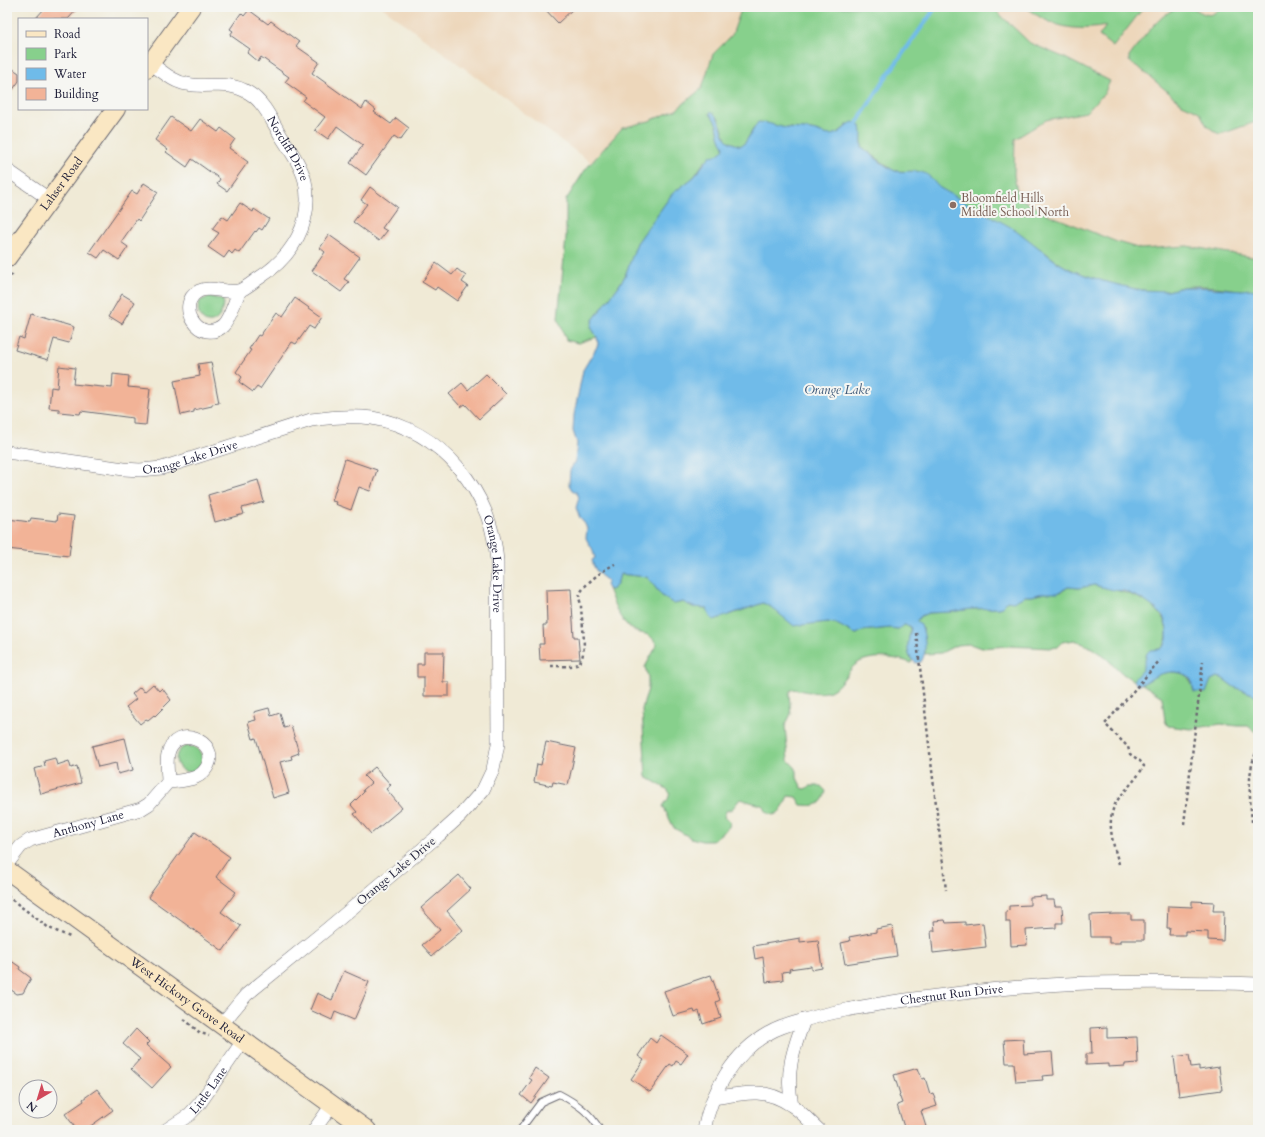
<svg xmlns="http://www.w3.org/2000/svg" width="1265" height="1137" font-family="Cardo,serif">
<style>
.built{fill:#edd7bb}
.green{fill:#87d08c;stroke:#547964}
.water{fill:#6fbbe9;stroke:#486e92}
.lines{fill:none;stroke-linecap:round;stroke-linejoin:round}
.stream{stroke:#6fbbe9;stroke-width:4}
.building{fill:#f2b397}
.lane-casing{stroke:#6a6871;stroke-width:8}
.street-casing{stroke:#6a6871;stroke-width:14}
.secondary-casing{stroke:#6a6871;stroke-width:20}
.path{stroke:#6a6871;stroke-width:2.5;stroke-dasharray:3 3;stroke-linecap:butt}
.lane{stroke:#fff;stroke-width:6}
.street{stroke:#fff;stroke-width:13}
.secondary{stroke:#fae7c3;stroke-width:18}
.education-dot{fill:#8d6e63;stroke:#f6f6f2;stroke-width:1.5}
.labels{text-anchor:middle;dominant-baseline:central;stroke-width:4;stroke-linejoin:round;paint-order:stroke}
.street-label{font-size:12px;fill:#22223b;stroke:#f6f6f2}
.education-label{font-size:12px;fill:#785e54;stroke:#f6f6f2;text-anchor:start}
.water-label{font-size:13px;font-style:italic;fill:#3d5878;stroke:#f6f6f2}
</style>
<rect width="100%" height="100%" fill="#f6f6f2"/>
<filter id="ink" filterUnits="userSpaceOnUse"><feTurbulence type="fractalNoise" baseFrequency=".025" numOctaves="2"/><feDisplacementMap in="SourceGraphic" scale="8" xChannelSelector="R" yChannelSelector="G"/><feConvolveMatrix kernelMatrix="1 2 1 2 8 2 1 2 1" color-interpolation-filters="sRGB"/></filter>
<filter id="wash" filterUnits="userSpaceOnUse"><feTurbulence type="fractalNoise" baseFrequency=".012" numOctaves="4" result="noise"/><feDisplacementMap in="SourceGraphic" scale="16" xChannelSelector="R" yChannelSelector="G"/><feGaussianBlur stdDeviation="0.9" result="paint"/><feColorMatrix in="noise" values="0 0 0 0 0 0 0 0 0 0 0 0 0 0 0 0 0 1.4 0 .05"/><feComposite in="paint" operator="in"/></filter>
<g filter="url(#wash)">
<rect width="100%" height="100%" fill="#f0ead6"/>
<!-- built -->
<path class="built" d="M382 7H1258V615L947 428Z"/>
<!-- green -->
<g class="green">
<path d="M742 7H992L1030 43 1063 57 1110 81 1104 94 1086 112 1046 120 1015 139 1014 175 1018 197 1047 214 1117 242 1141 249 1187 246 1258 258V291C1250 289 1247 291 1240 290 1222 288 1201 284 1182 287 1177 288 1173 290 1168 291 1143 294 1093 280 1070 269 1061 265 1053 259 1045 252L940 188 934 183 930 177 919 172 894 171 862 147 861 126 848 124C843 129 839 133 833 135 825 136 818 131 811 130 796 127 778 130 765 122L755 126 745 143 740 146 728 141 726 139 719 119 711 111 710 114C722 127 715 133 724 146L723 150 720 153 704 162 694 177 672 194 637 243 625 276 618 287 593 320 591 327 597 337 578 343 566 340 558 318 566 238V200L585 170 622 128 649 121 676 110 702 88 713 54 732 35Z"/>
<path d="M1026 7H1061L1084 11 1098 10 1106 7H1144L1113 47 1099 36 1106 26C1076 32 1049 27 1026 7Z"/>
<path d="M1190 7C1202 11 1209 22 1220 7H1258V121L1227 132 1220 134 1217 133 1207 126 1200 113 1196 110 1182 104 1142 70 1129 61V57C1141 41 1156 18 1174 9 1178 7 1185 7 1190 7Z"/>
<path d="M209 297 222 299 224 303C222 308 222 314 218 318 207 330 192 314 201 300Z"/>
<path d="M620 574 647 577 663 597 674 604 683 602 693 607 707 608 710 617 735 613 763 603 771 607 794 625 828 622 835 623 853 633 857 634 861 631 890 628 898 629 904 625 910 626 911 629C908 640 906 651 912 661L911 663C897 657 868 654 855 665 846 673 841 686 830 691 820 695 803 691 793 689L790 691 789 695 791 714 785 726 788 760 795 767 797 771V778L802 788 806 789 810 786H821L826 791C822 807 815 806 801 805L796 797 788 796C784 804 782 813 773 815L766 812 764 806 740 799 732 809 726 811 724 817 730 822 729 827 712 841H702L691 838 674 828 663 806 668 799 670 793 667 789 646 777 642 709 648 689V677L645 667 657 645C648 629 643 637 632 629 619 621 614 603 608 589L611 590 617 585Z"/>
<path d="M1094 585C1119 591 1158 597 1166 626 1168 635 1167 642 1161 649 1139 651 1150 657 1142 671 1140 675 1136 676 1134 681L1123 674 1106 658 1092 648 1075 640 1062 642 1057 647 1051 648 1009 646 981 648 970 644 957 645 941 653 925 654 923 628 916 621 921 616 928 613 950 612 971 609 998 608 1002 607 1007 601H1013L1025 596H1032L1050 592H1061L1068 587 1079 588Z"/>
<path d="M1168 672C1186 672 1190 676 1194 692L1209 683 1211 680 1217 677 1222 678 1234 687 1258 696V734L1248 726H1238L1221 724 1191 729 1168 726 1165 721 1162 697 1142 684 1157 675Z"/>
<circle cx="189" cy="759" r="13"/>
</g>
<!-- water -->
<path class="water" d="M711 111C723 120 721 135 728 141 731 143 736 144 740 146L745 143 758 122C767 122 776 126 786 128 794 129 802 128 811 130 819 131 826 137 835 134 842 132 846 125 853 122L861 126C863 133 861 139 862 147 869 153 887 168 895 171 904 173 915 169 924 173 931 176 934 183 940 188L1016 230 1057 262 1071 270 1103 281 1139 290 1168 291 1183 287H1198L1242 290 1250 289 1258 291V696L1234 687 1222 678 1217 677 1211 680 1206 693 1194 692C1193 688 1193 684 1191 680 1184 669 1166 671 1156 676 1150 679 1144 685 1137 684L1134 681V679L1142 670 1147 653 1150 650 1161 649 1165 645 1167 639V628L1163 616 1157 610 1142 599 1124 591 1113 590 1094 585 1079 588 1068 587 1058 593H1043L1032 596H1025L1013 602 1007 601 1002 607 998 608 971 609 950 612 928 613 921 616 916 621 921 624C925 636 928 651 921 662L916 663C904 655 908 641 911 629L910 626 904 625 898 629 890 628 861 631 857 634 853 633 835 623 828 622 794 626 771 607 763 603 714 620 710 617 707 608 693 607 683 602 674 604 663 597 647 577 620 574 617 585 611 590 608 589 606 585 608 581C600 575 594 571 592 560L595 558 592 548 590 546 586 538 587 529 585 524 580 518 576 508 579 497 576 492 572 490 569 485 570 470 575 461 577 443 573 431 574 415 583 370 598 345 597 337 591 327 593 320 618 287 625 276 637 243 672 194 694 177 710 156 717 155 723 150 724 146C715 133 722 127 710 114Z"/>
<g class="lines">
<!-- stream -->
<path class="stream" d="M857 123 884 80 936 7"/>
</g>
<g id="blocks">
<!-- building -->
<g class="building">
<path d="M46 7H79L68 19H35Z"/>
<path d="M543 7H575L558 23Z"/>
<path d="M249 10 268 24 271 21 299 42 296 46 319 62 312 73 362 109 366 102 376 110 374 112 391 124 396 118 409 128 400 140 394 136 366 175 350 163 363 145 337 126 328 139 315 130 325 117 303 101 306 97 285 82 289 77 261 57 258 62 247 53 250 49 230 35 233 31 230 29 241 13 244 16Z"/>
<path d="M7 65 19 73V81L7 98Z"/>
<path d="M171 117 191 131 200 119 218 132 221 128 235 139 229 148 248 162 227 191 217 184 220 179 192 159 187 167 166 152 168 150 155 140Z"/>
<path d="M144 183 158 192 139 221 137 219 121 242 128 247 119 260 104 250 98 258 89 252 132 191 137 194Z"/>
<path d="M370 187 397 207 382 228 387 231 379 241 353 222 367 204 361 200Z"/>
<path d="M240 203 253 212 254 209 269 219 262 230 259 228 256 232 255 231 239 253 235 250 232 254 229 251 224 258 208 247 219 233 212 229 222 216 228 220Z"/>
<path d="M329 235 360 257 344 279 349 282 341 292 312 271 325 252 320 248Z"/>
<path d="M436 263 452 275 457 269 466 276 462 282 468 286 457 301 437 287 435 290 422 282Z"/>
<path d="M122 294 135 302 122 324 109 316Z"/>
<path d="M295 298 322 317 314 329 309 326 296 344 292 342 260 389 257 387 253 392 239 382 242 377 236 372 251 350 249 349 258 335 260 336 276 313 282 317Z"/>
<path d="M31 314 74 327 69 343 54 339 48 360 15 350 19 337 24 339Z"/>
<path d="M211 362 219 403 212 404V406L194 410V412L181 415 174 381 200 376 198 364Z"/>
<path d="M59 366 75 368 73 384 112 388 113 374 129 376 128 387 150 389 146 425 133 424V418L81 411 80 414 59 412V409L49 408 51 387 57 388Z"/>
<path d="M486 374 506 394 479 419 465 404 461 407 449 394 462 383 468 390Z"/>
<path d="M345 459 377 470 370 491 359 487 351 510 335 504 336 502 332 501Z"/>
<path d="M258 480 264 502 242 508 244 514 215 522 208 495Z"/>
<path d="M58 514 74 516 69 556 7 549 8 519 30 522 31 518 57 521Z"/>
<path d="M571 589 574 637H578L580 659 540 660 539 644H544L543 625H547L546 590Z"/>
<path d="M424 652H444L443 682H449V696H424V677H417V664H424Z"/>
<path d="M153 684 159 691 162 688 171 700 155 716 154 715 148 720 146 719 140 724 126 707 136 699 132 694 140 687 144 692Z"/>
<path d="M269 708 271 716 280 713 284 728 291 726 299 753 291 756 292 759 280 762 289 793 273 798 256 738 253 739 248 722 256 720 254 712Z"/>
<path d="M125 738 133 770 118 774 116 763 98 767 92 746Z"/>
<path d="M546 742 576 748 568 785 553 782 552 786 534 782 537 764 541 765Z"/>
<path d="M55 758 57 765 69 761 71 768 77 766 81 783 41 794 34 769 45 766 44 761Z"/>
<path d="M375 767 391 785 386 789 402 808 371 834 354 814 357 812 351 805 364 792 363 790 371 783 364 776Z"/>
<path d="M195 832 230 857 216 877 236 892 221 912 241 926 223 951 148 897Z"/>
<path d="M459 875 471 889 447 911 463 930 432 956 422 945 440 930 421 908Z"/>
<path d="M1046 896V900H1054L1055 906H1062L1063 923H1056V928L1026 930 1027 945 1011 946 1010 922H1006V911L1009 910V906L1030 905V897Z"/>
<path d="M1192 901 1214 902 1213 911H1224L1223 941 1208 940V932L1185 931V935H1169L1170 928H1167L1168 906 1192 907Z"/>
<path d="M1116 914H1131V920H1144V940H1120V943H1109V937H1091L1090 915Z"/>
<path d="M945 920 946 923 965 922V925L983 923 986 947 933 953 931 931H935L934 921Z"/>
<path d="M892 926 897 956 845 964 841 943 850 941 849 937 876 932V929Z"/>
<path d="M800 938V942L818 940 822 968 811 970V966L789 969 790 971 782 972 783 980 766 982 763 957 755 959 753 946Z"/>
<path d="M7 958 20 967 19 969 31 978 23 993 17 994 7 987Z"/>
<path d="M344 971 369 982 366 989 367 990 354 1020 335 1012 332 1020 310 1010 317 993 332 1000Z"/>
<path d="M711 975 720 1000 716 1002 721 1018 703 1024 699 1011 695 1013 694 1010 673 1016 664 991Z"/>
<path d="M1107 1027V1038L1137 1037 1138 1063 1125 1064V1066L1108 1067V1064L1086 1065V1054H1092L1091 1028Z"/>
<path d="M136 1029 149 1042 146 1045 171 1067 152 1088 131 1069 140 1059 123 1044Z"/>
<path d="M661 1035 688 1054 681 1064 676 1061 673 1066 670 1064 650 1092 631 1079 644 1060 638 1056 650 1038 656 1043Z"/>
<path d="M1023 1039 1024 1054 1052 1052 1054 1075 1042 1076 1043 1080 1016 1082 1014 1063H1006L1004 1040Z"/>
<path d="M1189 1055 1191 1067 1199 1066V1070L1219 1067 1222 1090 1179 1096 1174 1057Z"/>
<path d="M535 1068 549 1078 531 1103 521 1095 532 1080 529 1078Z"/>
<path d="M918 1068 922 1079 925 1078 930 1094 933 1093 937 1106 921 1111 927 1130H908L907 1126 904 1127 897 1105 902 1103 899 1095 900 1094 894 1075Z"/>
<path d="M97 1089 113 1110 85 1130H77L65 1114 84 1101 83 1099Z"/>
</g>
</g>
</g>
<g filter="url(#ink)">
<use href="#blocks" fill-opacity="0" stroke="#6a6871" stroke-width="1"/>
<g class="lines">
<!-- lane casing -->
<g class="lane-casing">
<path id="lane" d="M520 1130 541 1102 559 1094C576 1103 591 1113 600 1130"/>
</g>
<!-- street casing -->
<g class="street-casing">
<g id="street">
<path id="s1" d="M150 63C162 71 173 82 187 84 209 89 226 79 249 93 264 102 272 121 281 136 290 150 301 165 305 181 314 222 292 257 259 278 253 282 247 287 241 290 228 295 211 285 199 291 174 304 199 346 223 326 231 318 234 301 240 291"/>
<path d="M7 170 49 199"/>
<path id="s2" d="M7 452 124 469 140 470 162 468 311 420C332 417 352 415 372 418 442 430 492 492 497 561L498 744 493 769 483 790 460 816 438 836 326 930 246 995 221 1025"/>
<path id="s3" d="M7 864 21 846 30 840 141 809 149 804 168 782C168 774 166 761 168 754 174 723 222 741 207 767 204 772 201 775 196 777 187 781 177 781 168 782"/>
<path d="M714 1098C744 1093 764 1087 791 1105 801 1111 810 1122 819 1130"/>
<path d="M792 1105C785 1073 793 1050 804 1020"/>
<path id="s4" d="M166 1130 189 1115 200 1103 243 1041"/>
<path d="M314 1130 332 1105"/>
<path id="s5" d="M704 1130C711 1092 734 1052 769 1033 779 1027 790 1024 801 1021 830 1012 861 1007 892 1002 956 993 1023 985 1088 983 1145 982 1201 982 1258 984"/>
</g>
</g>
<!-- secondary casing -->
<g class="secondary-casing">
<g id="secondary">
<path d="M147 68 191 7"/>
<path id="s6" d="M7 258 116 109"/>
<path id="s7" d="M7 870 367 1130"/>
</g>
</g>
<!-- path -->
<g class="path">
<path d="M7 281 14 272"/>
<path d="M916 633 946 890"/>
<path d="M551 666C558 666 570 667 576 665 590 659 581 619 581 606 581 603 579 599 579 597 581 585 605 569 615 564"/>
<path d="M1252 822C1250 797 1246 771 1258 749"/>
<path d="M1184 824 1203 661"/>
<path d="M1119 864C1113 843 1104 818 1119 798 1128 787 1137 778 1144 766L1140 761 1130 754 1128 747 1105 724 1111 717 1160 660"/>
<path d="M7 896 49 928 70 937"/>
<path d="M184 1019 199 1032 209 1036"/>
</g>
<!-- lane -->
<use href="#lane" class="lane"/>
<!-- street -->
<use href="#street" class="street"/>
<!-- secondary -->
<use href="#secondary" class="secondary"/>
</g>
</g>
<!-- markers -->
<circle class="education-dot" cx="953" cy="205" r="4"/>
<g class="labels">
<!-- street labels -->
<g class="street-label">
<text stroke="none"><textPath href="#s1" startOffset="175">Norcliff Drive</textPath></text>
<text stroke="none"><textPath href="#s6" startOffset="92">Lahser Road</textPath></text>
<text stroke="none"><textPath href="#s2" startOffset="186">Orange Lake Drive</textPath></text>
<text stroke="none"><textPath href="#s2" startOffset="581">Orange Lake Drive</textPath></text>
<text stroke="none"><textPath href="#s3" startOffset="94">Anthony Lane</textPath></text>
<text transform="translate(396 871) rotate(-40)">Orange Lake Drive</text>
<text stroke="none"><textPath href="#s5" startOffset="308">Chestnut Run Drive</textPath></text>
<text stroke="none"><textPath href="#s7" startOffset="222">West Hickory Grove Road</textPath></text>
<text stroke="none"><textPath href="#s4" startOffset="59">Little Lane</textPath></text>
</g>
<!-- education labels -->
<g class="education-label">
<text x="961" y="198">Bloomfield Hills<tspan x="961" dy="14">Middle School North</tspan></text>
</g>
<!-- water labels -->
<g class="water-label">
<text x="837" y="390">Orange Lake</text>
</g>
</g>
<!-- margin -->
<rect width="1265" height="1137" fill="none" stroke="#f6f6f2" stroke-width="24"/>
<!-- legend -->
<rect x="18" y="18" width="130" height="92" fill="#f6f6f2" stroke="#a1a1a9"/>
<rect x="26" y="31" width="20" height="6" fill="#fae7c3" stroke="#a1a1a9"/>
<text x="54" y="38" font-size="12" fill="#22223b">Road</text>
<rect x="26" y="48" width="20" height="12" fill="#87d08c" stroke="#a1a1a9"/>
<text x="54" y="58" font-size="12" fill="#22223b">Park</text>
<rect x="26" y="68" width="20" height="12" fill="#6fbbe9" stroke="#a1a1a9"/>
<text x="54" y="78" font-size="12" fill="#22223b">Water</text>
<rect x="26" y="88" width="20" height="12" fill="#f2b397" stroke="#a1a1a9"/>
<text x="54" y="98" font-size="12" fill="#22223b">Building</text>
<!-- north arrow -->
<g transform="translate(38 1099) rotate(218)"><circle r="19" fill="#f6f6f2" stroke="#a1a1a9"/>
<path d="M0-3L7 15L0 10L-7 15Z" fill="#d1495b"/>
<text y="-6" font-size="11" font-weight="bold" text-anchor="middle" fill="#22223b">N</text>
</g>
</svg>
